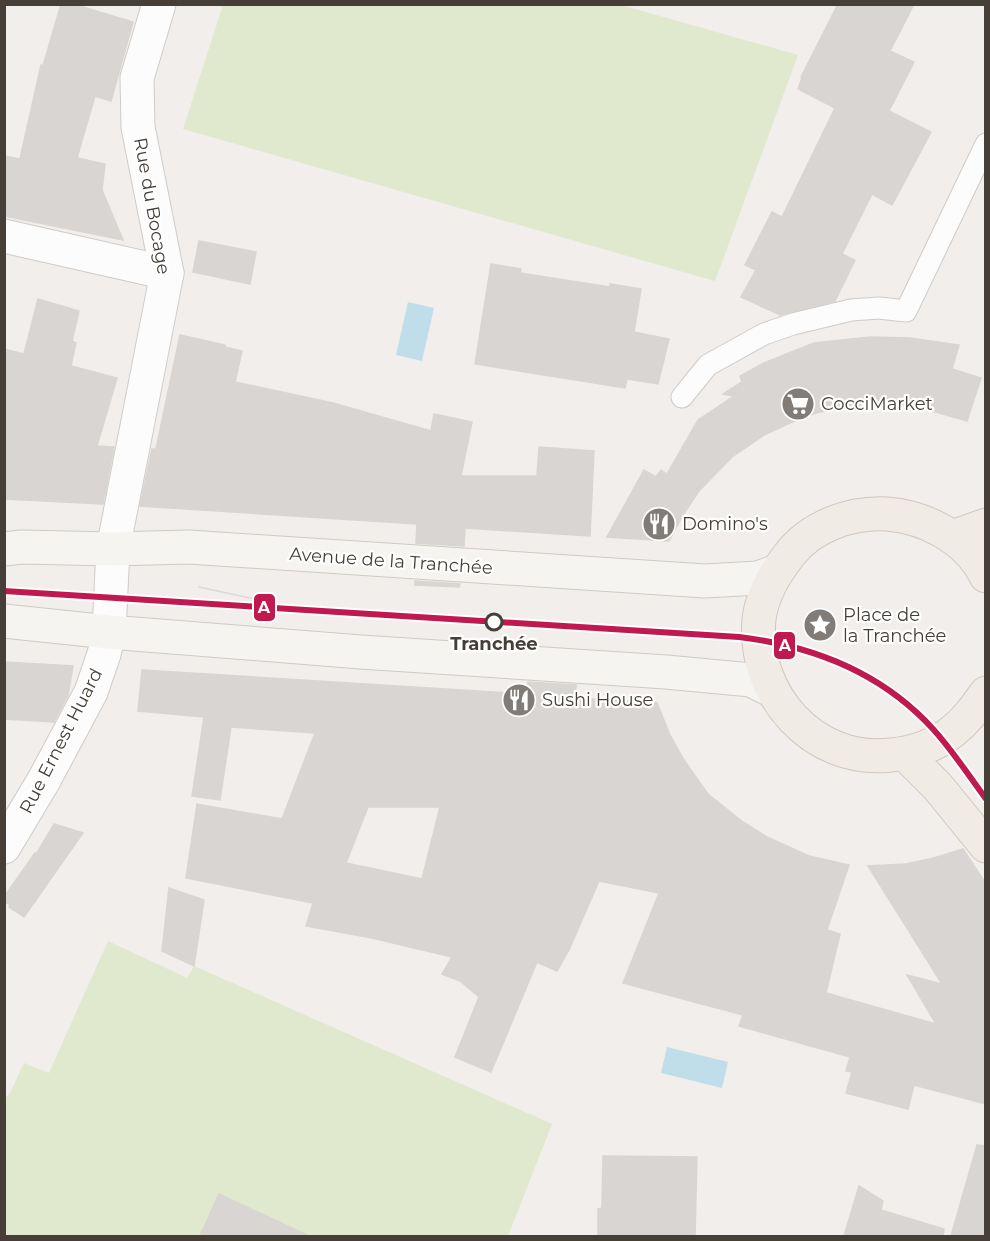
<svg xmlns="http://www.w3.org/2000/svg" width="990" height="1241" font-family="Montserrat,sans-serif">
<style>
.green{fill:#e0e8ce}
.water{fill:#c0deea}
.building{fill:#d9d5d2;stroke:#d9d5d1;stroke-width:1.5;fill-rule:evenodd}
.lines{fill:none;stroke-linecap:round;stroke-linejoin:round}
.lane-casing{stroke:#ceccc9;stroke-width:23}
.street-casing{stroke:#ceccc9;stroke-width:35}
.secondary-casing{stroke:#cfcac3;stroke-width:35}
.primary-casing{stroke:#d1c8bb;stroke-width:35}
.lane{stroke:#fdfcfc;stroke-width:21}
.street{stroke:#fdfcfc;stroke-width:33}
.secondary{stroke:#f6f4f0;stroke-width:33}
.primary{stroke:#f0ebe5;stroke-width:33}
.tram{stroke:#d9d9d8;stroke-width:1.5}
.tram-1-casing{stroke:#fff;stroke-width:10}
.tram-1{stroke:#bf1950;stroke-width:6}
.stop-dot{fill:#fff;stroke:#453f38;stroke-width:3}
.labels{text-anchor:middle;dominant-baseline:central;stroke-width:4.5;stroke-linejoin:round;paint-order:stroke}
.street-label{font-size:18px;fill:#453f38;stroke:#fff}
.poi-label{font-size:18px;fill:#453f38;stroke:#fff;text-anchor:start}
.stop-label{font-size:18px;font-weight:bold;fill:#453f38;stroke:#fff}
.line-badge{stroke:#fff;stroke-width:2}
.badge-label{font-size:16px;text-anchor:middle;font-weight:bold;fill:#fff}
</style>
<rect width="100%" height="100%" fill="#f1eeeb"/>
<!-- green -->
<g class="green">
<path d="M223 5H621L798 55 715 281 183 129Z"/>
<path d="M108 941 187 978 194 966 552 1124 508 1236H5V1098L10 1093 24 1063 49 1073Z"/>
</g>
<!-- water -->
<g class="water">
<path d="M408 302 434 308 422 361 396 355Z"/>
<path d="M667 1047 728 1062 722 1088 661 1073Z"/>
</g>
<!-- building -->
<g class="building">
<path d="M61 4H73L133 22 111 101 95 96 77 158 105 164 102 190 123 240 4 216V156L20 159 41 65 43 66Z"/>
<path d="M838 4H914L890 51 914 62 889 111 931 132 892 205 872 194 842 254 855 260 835 301 780 315 741 297 756 270 745 265 772 212 782 217 835 108 798 89 802 78 801 77Z"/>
<path d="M199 241 256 252 250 284 193 272Z"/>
<path d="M491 264 521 269 520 273 610 287V284L641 289 634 332 669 339 658 384 627 379 625 388 475 364Z"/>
<path d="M38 299 79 311 72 341 76 343 71 366 117 378 97 446 114 447 103 504 4 499V349L24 354Z"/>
<path d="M180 335 225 345V347L242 351 235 382 333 403 431 431 434 414 472 422 461 476H537L539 447 594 451 590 536 465 528 464 546 416 543 417 524 140 506 152 449H156Z"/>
<path d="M870 337 910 338 959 345 952 369 981 378 967 421 929 410 902 405 847 406 816 413 790 423 764 435 732 457 699 491 683 515 669 541 607 537 644 470 656 477 661 470 667 474 698 420 734 396 723 394 742 382 740 376 764 363 814 343Z"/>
<path d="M415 581 460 584 459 587 415 585Z"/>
<path d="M4 662 73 666 68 695 54 722 4 719Z"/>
<path d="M142 670 527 694 528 682 576 685V698L657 703 670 735 684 760 708 794 743 822 767 837 809 856 849 865 827 930 840 934 826 993 936 1024 907 975 942 984 868 866 906 864 934 858 963 849 986 884V1104L914 1085 908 1109 846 1093 852 1072 846 1071 850 1057 739 1026 743 1015 623 983 659 893 599 881 569 950 557 971 537 962 491 1072 455 1057 479 997 460 981 442 974 452 957 372 938 306 926 313 903 186 878 197 804 282 819 315 733 231 727 220 800 192 796 204 717 138 711ZM368 807H440L422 879 346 863Z"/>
<path d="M54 824 83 833 24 917 9 907 10 905 4 901V897L35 853H37Z"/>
<path d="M169 888 204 900 194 966 162 951Z"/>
<path d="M977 1145 986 1146V1236H951Z"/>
<path d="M603 1156 697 1157 695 1236H598V1209L602 1208Z"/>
<path d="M859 1186 883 1201 881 1210 944 1229 943 1236H844Z"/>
<path d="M219 1194 309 1236H200Z"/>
</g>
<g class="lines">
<!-- lane casing -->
<g class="lane-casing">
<path id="lane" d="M682 397 708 365 764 334 793 324 851 310 879 308 906 311 986 144"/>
</g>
<!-- street casing -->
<g class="street-casing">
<g id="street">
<path d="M4 236 167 273"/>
<path d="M4 847 44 780 91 692 104 654 109 632 113 549 167 273 138 127 137 78 159 4"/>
</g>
</g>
<!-- secondary casing -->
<g class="secondary-casing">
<g id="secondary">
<path d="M4 549 22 547 113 549 189 547 705 581 758 578 777 571"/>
<path d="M4 621 109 632 361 652 666 672 751 680 771 690"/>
</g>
</g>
<!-- primary casing -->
<g class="primary-casing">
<g id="primary">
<path d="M952 537 986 525"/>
<path d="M986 576C968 539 926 517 887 514 851 512 812 526 790 554 775 573 762 594 759 619 752 694 813 764 891 755 913 753 936 745 953 731 967 720 976 707 986 693"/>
<path d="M905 754 938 787 986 846"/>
</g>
</g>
<!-- lane -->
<use href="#lane" class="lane"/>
<!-- street -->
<use href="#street" class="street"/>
<!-- secondary -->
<use href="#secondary" class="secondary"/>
<!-- primary -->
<use href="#primary" class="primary"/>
<!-- tram -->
<path class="tram" d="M199 587 301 609"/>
<!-- tram-1 casing -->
<g class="tram-1-casing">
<path id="tram-1" d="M4 591 739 637C813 646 882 673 933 729 953 751 969 776 986 799"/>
</g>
<!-- tram-1 -->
<use href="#tram-1" class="tram-1"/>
</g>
<!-- icons -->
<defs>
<g id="supermarket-disc" transform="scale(1.725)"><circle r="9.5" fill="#817c77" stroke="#fff"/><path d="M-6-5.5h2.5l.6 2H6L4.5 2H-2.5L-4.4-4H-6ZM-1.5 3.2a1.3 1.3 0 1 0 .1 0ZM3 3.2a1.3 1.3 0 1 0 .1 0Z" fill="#fff"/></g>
<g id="restaurant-disc" transform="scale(1.725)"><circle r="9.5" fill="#817c77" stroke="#fff"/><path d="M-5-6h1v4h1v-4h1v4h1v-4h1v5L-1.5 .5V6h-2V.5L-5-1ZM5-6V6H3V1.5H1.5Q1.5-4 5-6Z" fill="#fff"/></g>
<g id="sight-disc" transform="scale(1.725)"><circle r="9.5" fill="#817c77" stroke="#fff"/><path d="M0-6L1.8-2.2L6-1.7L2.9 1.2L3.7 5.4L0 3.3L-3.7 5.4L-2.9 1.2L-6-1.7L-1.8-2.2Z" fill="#fff"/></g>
</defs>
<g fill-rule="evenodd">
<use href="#supermarket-disc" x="798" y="404"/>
<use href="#restaurant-disc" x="659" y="524"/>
<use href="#sight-disc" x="820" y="625"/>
<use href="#restaurant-disc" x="519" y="700"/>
</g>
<!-- markers -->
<circle class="stop-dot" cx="494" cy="622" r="8"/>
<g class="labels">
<!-- street labels -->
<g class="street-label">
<text transform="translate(152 206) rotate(80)">Rue du Bocage</text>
<text transform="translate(391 561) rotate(4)">Avenue de la Tranchée</text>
<text transform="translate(61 741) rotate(-63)">Rue Ernest Huard</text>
</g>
<!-- poi labels -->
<g class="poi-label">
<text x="821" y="404">CocciMarket</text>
<text x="682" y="524">Domino's</text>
<text x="843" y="615">Place de<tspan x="843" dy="21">la Tranchée</tspan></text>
<text x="542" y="700">Sushi House</text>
</g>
<!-- stop labels -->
<g class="stop-label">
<text x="494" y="644">Tranchée</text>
</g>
</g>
<g class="line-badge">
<rect x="253" y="593" width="23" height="29" rx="6" fill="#bf1950"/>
<rect x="773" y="631" width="23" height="29" rx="6" fill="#bf1950"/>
</g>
<g class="badge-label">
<text x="264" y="613">A</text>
<text x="785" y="651">A</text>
</g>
<!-- border -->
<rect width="990" height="1241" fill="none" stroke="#453f38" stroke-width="12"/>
</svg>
